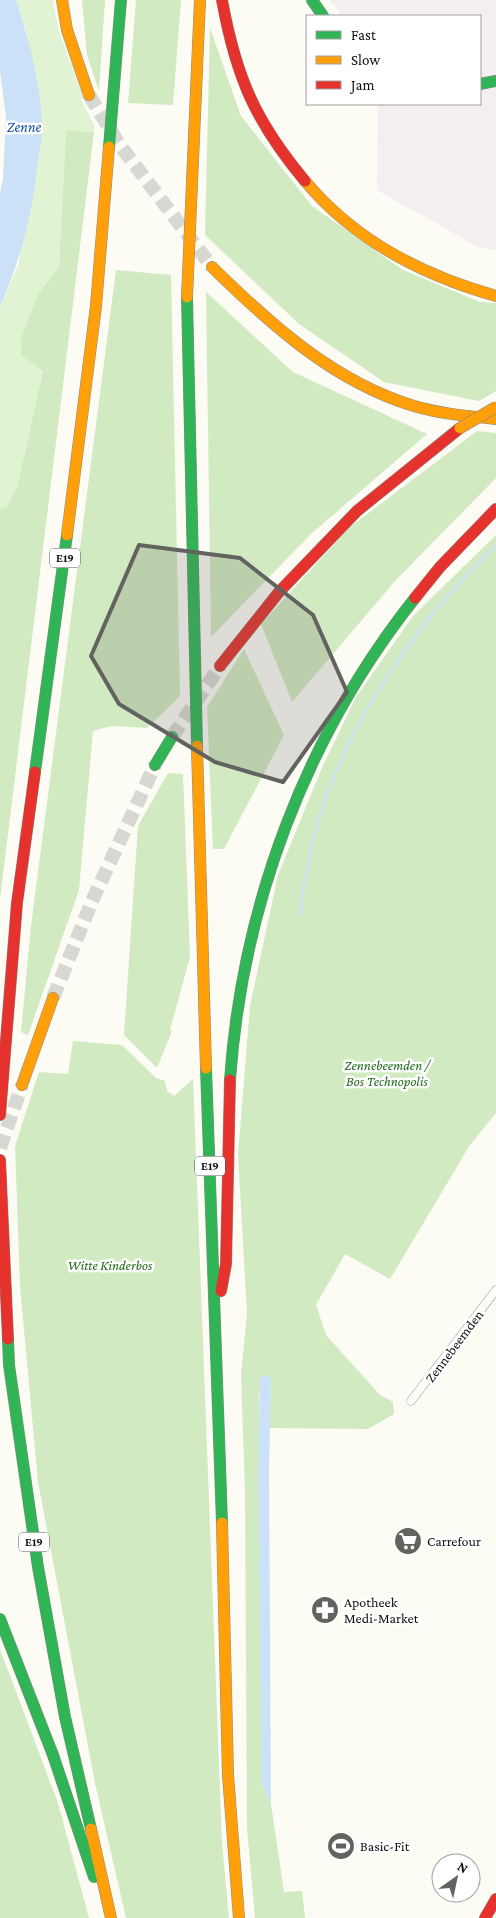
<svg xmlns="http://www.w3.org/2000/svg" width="496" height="1918" font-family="'Crimson Pro',serif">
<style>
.industrial{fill:#f4eef1}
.green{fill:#e2f3d4}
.forest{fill:#d1eac1}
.water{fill:#cae1f7}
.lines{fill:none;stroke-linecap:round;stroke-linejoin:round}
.stream{stroke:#cae1f7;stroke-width:2.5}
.highway-tunnel{stroke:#d8d8d2;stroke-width:14;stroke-dasharray:14 7;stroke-linecap:butt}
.street-casing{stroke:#969592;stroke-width:9}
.fast-casing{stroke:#8c8c89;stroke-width:12}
.slow-casing{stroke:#8c8c89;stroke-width:12}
.jam-casing{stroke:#8c8c89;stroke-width:12}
.street{stroke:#fffefd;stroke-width:8}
.fast{stroke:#30b455;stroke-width:11}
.slow{stroke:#ff9f0a;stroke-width:11}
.jam{stroke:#e5322d;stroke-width:11}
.slow-bridge-casing{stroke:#83837f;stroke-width:12;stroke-linecap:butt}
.slow-bridge{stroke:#ff9f0a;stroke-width:11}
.marked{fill:#62625f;fill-opacity:0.2;stroke:#62625f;stroke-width:4;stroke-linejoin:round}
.labels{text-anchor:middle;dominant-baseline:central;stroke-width:5;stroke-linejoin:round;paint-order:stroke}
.shield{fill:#fff;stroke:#575757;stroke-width:1}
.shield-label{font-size:12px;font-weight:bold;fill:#0f0f0f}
.park-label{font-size:14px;font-style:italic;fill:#226a1c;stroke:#fff}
.street-label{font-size:14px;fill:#0f0f0f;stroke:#fff}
.poi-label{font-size:14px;fill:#0f0f0f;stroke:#fff;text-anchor:start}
.water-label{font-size:15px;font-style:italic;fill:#1352a7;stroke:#fff}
</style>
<rect width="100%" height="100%" fill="#fcfbf4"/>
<!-- industrial -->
<path class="industrial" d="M330 0H496V250L478 247 377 190 378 104H480V16H342Z"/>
<!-- green -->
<path class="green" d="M16 0H53L59 31 83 98 81 99 95 127 94 132 66 130 59 267 38 294 22 355 43 371 17 488 6 507 0 508V307L19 263 28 37Z"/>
<!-- forest -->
<g class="forest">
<path d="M82 0H105L99 91 87 55Z"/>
<path d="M136 0H181L173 105 128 103Z"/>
<path d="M210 28 241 116 312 206 403 270 480 302 496 303V391L479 401 384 382 299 324 205 235Z"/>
<path d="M66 130 94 132 0 899V508L6 507 17 488 43 371 21 355V339L38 294 59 267Z"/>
<path d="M116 270 171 275 180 696 147 728 111 726 93 731 79 890 28 1035 21 1032 31 926Z"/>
<path d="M206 292 293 372 427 434 312 533 211 637Z"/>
<path d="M477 431 496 433V478L396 580 292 702 261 624 350 527Z"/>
<path d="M496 535V1113L470 1145 390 1279 345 1254 316 1305 326 1335 380 1395 393 1402 394 1414 368 1429 269 1428 271 1377 259 1392 262 1785 271 1804 284 1892 302 1891 305 1918H255L247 1828 245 1490 241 1375 247 1313 238 1155 250 1006 278 875 321 770 356 697 413 616Z"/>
<path d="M244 649 284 735 224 849H213L207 707Z"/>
<path d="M168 773 183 774 190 957 170 1030 172 1031 157 1068 124 1035 138 826Z"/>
<path d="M73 1041 122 1045 156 1078 165 1081 167 1091 174 1096 193 1079 222 1844 229 1918H126L95 1783 38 1482 20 1286 15 1146 39 1072 68 1074Z"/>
<path d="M0 1649 58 1803 89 1918H0Z"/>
</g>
<!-- water -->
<g class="water">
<path d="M0 0H16C29 40 40 80 42 123 43 135 40 148 38 160 32 216 22 255 0 307V193L3 179 6 117 0 71Z"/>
<path d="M260 1376 271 1377 269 1472 271 1804 262 1785 258 1471Z"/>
</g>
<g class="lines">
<!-- stream -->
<path class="stream" d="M301 915C300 895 306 879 309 859 331 742 412 627 496 545"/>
<!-- highway-tunnel -->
<g class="highway-tunnel">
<path d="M89 95 119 144 212 267"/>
<path d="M172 737 220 666"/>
<path d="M53 998 92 901 155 765"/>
<path d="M0 1148 22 1085"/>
</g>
<!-- street casing -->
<g class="street-casing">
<path id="street" d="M411 1401 496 1290"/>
</g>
<!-- fast casing -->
<g class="fast-casing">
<g id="fast">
<path d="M312 0 323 16"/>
<path d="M480 84 496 81"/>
<path d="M109 147 121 0"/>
<path d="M187 297 197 746"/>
<path d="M155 765 172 737"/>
<path d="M35 772 67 535"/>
<path d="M206 1068 222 1523"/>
<path d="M230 1080C242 906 306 735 415 598"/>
<path d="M8 1339 9 1365 38 1567 65 1717 91 1829"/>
<path d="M0 1619 53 1755 94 1877"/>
</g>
</g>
<!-- slow casing -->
<g class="slow-casing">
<g id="slow">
<path d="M62 0 67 30 89 95"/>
<path d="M305 181C355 241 422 275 496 296"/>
<path d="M212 267C270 324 334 382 414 406 441 414 468 416 496 419"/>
<path d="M187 297 200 0"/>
<path d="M67 535 96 306 109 147"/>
<path d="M197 746 206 1068"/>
<path d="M22 1085 53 998"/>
<path d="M222 1523 228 1775 239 1918"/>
<path d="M91 1829 111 1918"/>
</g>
</g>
<!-- jam casing -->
<g class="jam-casing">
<g id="jam">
<path d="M222 0C236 77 255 121 305 181"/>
<path d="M415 598 440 567 496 509"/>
<path d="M220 666 279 592 357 511 460 428"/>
<path d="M0 1115 17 903 35 772"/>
<path d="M0 1160 8 1339"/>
<path d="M221 1291 226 1264 230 1080"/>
<path d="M485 1918 496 1899"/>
</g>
</g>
<!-- street -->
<use href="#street" class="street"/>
<!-- fast -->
<use href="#fast" class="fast"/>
<!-- slow -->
<use href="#slow" class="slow"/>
<!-- jam -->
<use href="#jam" class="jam"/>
<!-- slow-bridge casing -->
<g class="slow-bridge-casing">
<path id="slow-bridge" d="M460 428 496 407"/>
</g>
<!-- slow-bridge -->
<use href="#slow-bridge" class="slow-bridge"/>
</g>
<!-- marked area -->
<path class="marked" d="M139 545 240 558 313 615 347 692 283 782 215 762 119 704 91 656Z"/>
<!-- icons -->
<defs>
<g id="supermarket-disc" transform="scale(1.4375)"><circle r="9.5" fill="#62625f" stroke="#fff"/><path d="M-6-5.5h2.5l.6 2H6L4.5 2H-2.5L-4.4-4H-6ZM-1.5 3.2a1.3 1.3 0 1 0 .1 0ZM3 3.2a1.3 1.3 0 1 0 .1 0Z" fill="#fff"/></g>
<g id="pharmacy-disc" transform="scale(1.4375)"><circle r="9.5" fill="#62625f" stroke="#fff"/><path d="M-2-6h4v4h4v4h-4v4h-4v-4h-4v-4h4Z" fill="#fff"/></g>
<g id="stadium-disc" transform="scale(1.4375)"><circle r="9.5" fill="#62625f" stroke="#fff"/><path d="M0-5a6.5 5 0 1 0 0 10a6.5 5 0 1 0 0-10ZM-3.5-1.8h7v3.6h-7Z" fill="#fff"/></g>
</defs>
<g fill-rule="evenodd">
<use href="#supermarket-disc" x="408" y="1541"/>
<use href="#pharmacy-disc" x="325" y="1610"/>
<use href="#stadium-disc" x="341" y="1846"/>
</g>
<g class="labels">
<!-- shield labels -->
<g class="shield">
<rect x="50" y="548.5" width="30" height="19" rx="4"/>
<rect x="195" y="1156.5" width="30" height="19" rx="4"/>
<rect x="19" y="1532.5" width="30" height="19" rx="4"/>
</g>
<g class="shield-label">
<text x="65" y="558">E19</text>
<text x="210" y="1166">E19</text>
<text x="34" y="1542">E19</text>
</g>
<!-- park labels -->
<g class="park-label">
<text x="387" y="1065">Zennebeemden /<tspan x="387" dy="16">Bos Technopolis</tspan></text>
<text x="110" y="1265">Witte Kinderbos</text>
</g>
<!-- street labels -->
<g class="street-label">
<text transform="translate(454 1346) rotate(-53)">Zennebeemden</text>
</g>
<!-- poi labels -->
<g class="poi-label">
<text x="427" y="1541">Carrefour</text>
<text x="344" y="1602">Apotheek<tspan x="344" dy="16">Medi-Market</tspan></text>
<text x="360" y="1846">Basic-Fit</text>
</g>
<!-- water labels -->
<g class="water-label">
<text x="24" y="127">Zenne</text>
</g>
</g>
<!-- legend -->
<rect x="306" y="15" width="175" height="90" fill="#ffffff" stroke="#9f9f9f"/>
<rect x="316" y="31" width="25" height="8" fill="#30b455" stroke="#9f9f9f"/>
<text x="351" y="40" font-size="15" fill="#0f0f0f">Fast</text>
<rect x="316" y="56" width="25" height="8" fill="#ff9f0a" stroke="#9f9f9f"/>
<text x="351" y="65" font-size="15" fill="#0f0f0f">Slow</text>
<rect x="316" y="81" width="25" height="8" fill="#e5322d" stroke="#9f9f9f"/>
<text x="351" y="90" font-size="15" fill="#0f0f0f">Jam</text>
<!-- north arrow -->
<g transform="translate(456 1878) rotate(33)"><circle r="24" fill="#ffffff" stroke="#9f9f9f"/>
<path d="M0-4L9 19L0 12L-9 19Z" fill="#62625f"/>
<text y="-8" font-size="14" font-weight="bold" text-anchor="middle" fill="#0f0f0f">N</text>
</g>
</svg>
